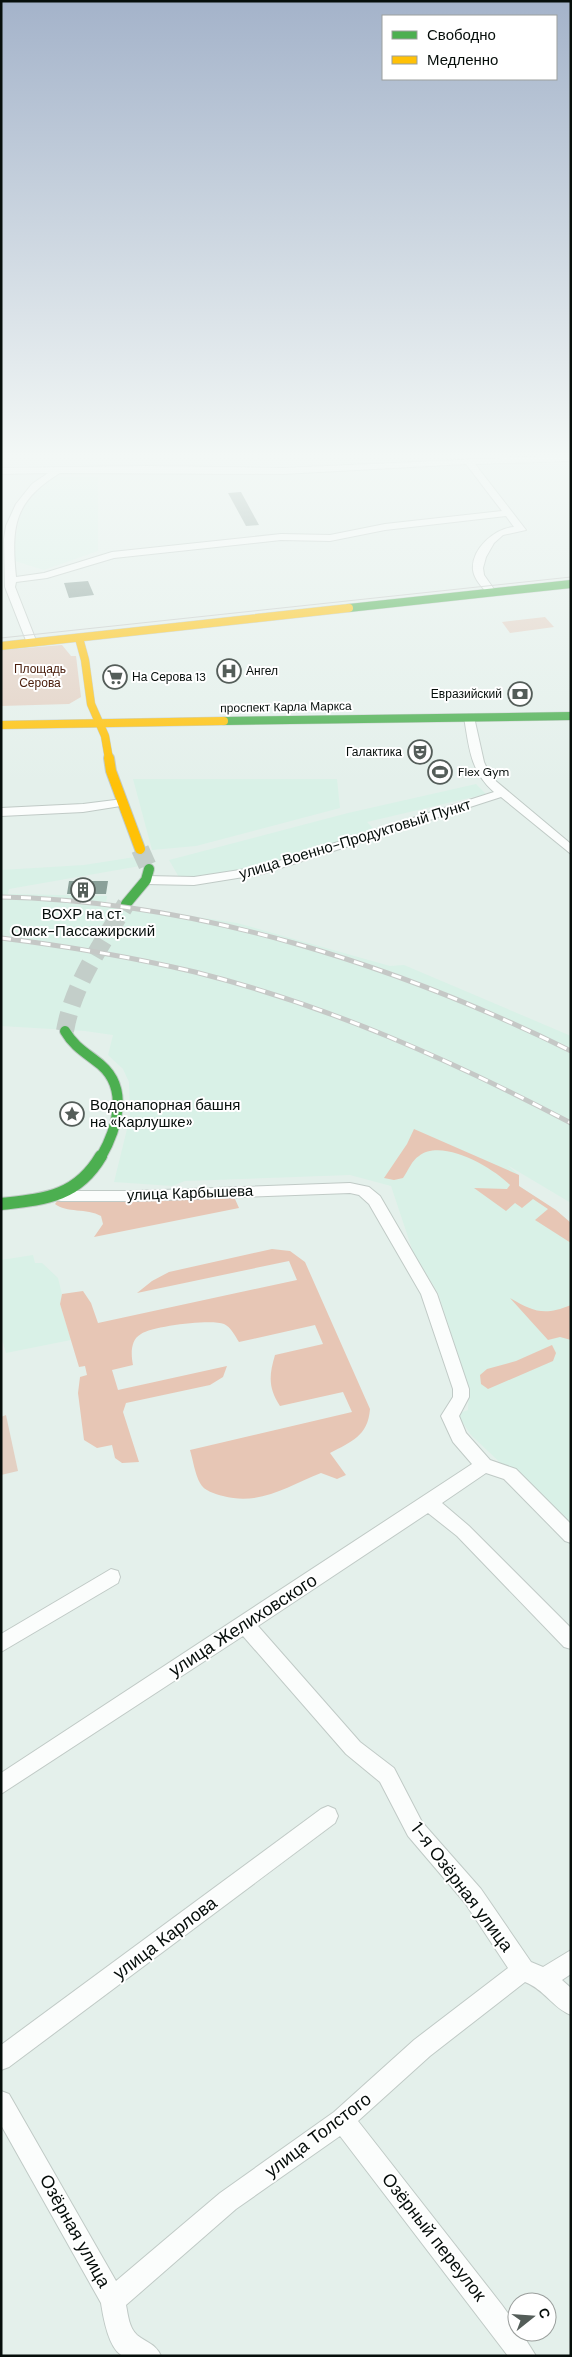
<svg xmlns="http://www.w3.org/2000/svg" width="572" height="2357" font-family="'DM Sans',sans-serif">
<style>
.built{fill:#d9f1e7}
.green{fill:#e3d0c3}
.forest{fill:#e7c6b5}
.building{fill:#8aa099}
.lines{fill:none;stroke-linecap:round;stroke-linejoin:round}
.secondary-tunnel{stroke:#c3cec9;stroke-width:18;stroke-dasharray:18 9;stroke-linecap:butt}
.street-casing{stroke:#c0cac6;stroke-width:2}
.fast-far2-casing{stroke:#c0cac6;stroke-width:9}
.fast-far1-casing{stroke:#c0cac6;stroke-width:12}
.fast-casing{stroke:#c0cac6;stroke-width:14}
.slow-far1-casing{stroke:#c0cac6;stroke-width:9}
.slow-casing{stroke:#c0cac6;stroke-width:12}
.street{fill:#fbfdfc;fill-rule:evenodd}
.fast-far2{stroke:#4caf50;stroke-width:8}
.fast-far1{stroke:#4caf50;stroke-width:10}
.fast{stroke:#4caf50;stroke-width:12}
.slow-far1{stroke:#ffc107;stroke-width:8}
.slow{stroke:#ffc107;stroke-width:10}
.tram{stroke:#c5c8c6;stroke-width:1}
.rail-casing{stroke:#c5c8c6;stroke-width:5}
.rail{stroke:#fff;stroke-width:3;stroke-dasharray:10;stroke-linecap:butt}
.labels{text-anchor:middle;dominant-baseline:central;stroke-width:4;stroke-linejoin:round;paint-order:stroke}
.far-park-label{font-size:12px;fill:#4c200e;stroke:#fff}
.far-poi-label{font-size:12px;fill:#060e0b;stroke:#fff;text-anchor:start}
.far-street-label{font-size:12px;fill:#060e0b;stroke:#fff}
.street-label{font-size:15px;fill:#060e0b;stroke:#fff}
.poi-label{font-size:15px;fill:#060e0b;stroke:#fff}
.near-street-label{font-size:18px;fill:#060e0b;stroke:#fff}
</style>
<rect width="100%" height="100%" fill="#e4f0eb"/>
<!-- built -->
<g class="built">
<path d="M49 477H98V551L44 570 15 561 14 548 19 520 26 497Z"/>
<path d="M133 779H337L340 808 196 846 152 850Z"/>
<path d="M476 784 486 794 367 822 376 831 251 870 180 879 169 860 348 813Z"/>
<path d="M135 857 140 866 9 889 8 894 107 896 106 903 237 923 390 966 404 965 571 1036V1203L507 1165 519 1175V1186L556 1210 571 1223V1530L471 1435 457 1414 468 1410 469 1389 438 1293 413 1252 391 1186 350 1175 185 1181 172 1186 114 1182 130 1117 129 1082 123 1069 108 1055 113 1035 85 1031 1 1026V870L84 865Z"/>
<path d="M33 1255 35 1263H42L58 1278 62 1294 60 1304 71 1340 6 1353 1 1336V1260Z"/>
</g>
<!-- green -->
<g class="green">
<path d="M545 617 554 627 510 633 502 622Z"/>
<path d="M62 645 71 656H76L81 697 69 704 1 706V650Z"/>
<path d="M6 1415 18 1471 1 1475V1417Z"/>
</g>
<!-- forest -->
<g class="forest">
<path d="M414 1129 519 1175V1186L556 1210 571 1223V1243L535 1220 548 1209 533 1199 522 1208 515 1203 506 1211 474 1188 507 1189 510 1185C492 1167 442 1138 419 1156 412 1160 408 1171 403 1178L394 1180 384 1178 407 1144Z"/>
<path d="M230 1195 235 1199 239 1208 94 1237 103 1224 101 1216C87 1208 66 1213 55 1204L58 1200Z"/>
<path d="M272 1249 290 1251 305 1262 370 1409C368 1436 351 1442 330 1453L346 1475 337 1479 321 1473C288 1486 260 1506 223 1496 215 1494 204 1491 200 1483 195 1474 193 1460 190 1450L352 1412 343 1392 280 1406C268 1388 269 1375 275 1355L323 1344 315 1325 239 1342C235 1336 231 1327 224 1324 211 1319 153 1326 141 1334 130 1340 131 1355 133 1365L112 1370 118 1390 227 1366 223 1377 210 1385 126 1403 123 1412 139 1462 122 1463 115 1458 112 1445 97 1448 84 1440 78 1393 80 1377 87 1375 85 1366 79 1367 60 1304 62 1294 83 1291 91 1303 98 1323 297 1280 289 1261 137 1293 152 1281 169 1272Z"/>
<path d="M510 1298C534 1312 544 1316 571 1305V1340L560 1337 548 1340Z"/>
<path d="M552 1345 556 1353 553 1361 488 1389 481 1384 480 1375 487 1369 516 1361Z"/>
</g>
<!-- building -->
<g class="building">
<path d="M241 492 259 525 246 526 228 493Z"/>
<path d="M88 581 94 595 69 598 64 583Z"/>
<path d="M69 881H108L106 894H67Z"/>
</g>
<g class="lines">
<!-- secondary-tunnel -->
<g class="secondary-tunnel">
<path d="M140 849 149 869"/>
<path d="M65 1031C73 984 102 944 126 904"/>
</g>
<!-- street casing -->
<g class="street-casing">
<g id="street">
<path d="M571 455V461L475 464 526 530 503 535 494 543 486 557 483 568 484 575 496 592 491 595 488 594C482 587 474 579 473 570 471 549 495 528 514 527L506 516 385 530 330 541 281 540 114 558 47 578 16 582 15 587 37 643 32 646 27 643 5 587 4 539 6 526 16 504 32 484 48 473 1 474V468L147 466 283 468ZM466 464 502 511 385 524 330 535 281 534 112 552 44 573 16 577C11 526 14 501 60 473L283 474Z"/>
<path d="M469 714 474 717 484 762 491 777 571 844V854L501 797 262 874 194 885 146 884 140 880 146 876 194 877 260 867 494 792C470 771 469 747 464 717Z"/>
<path d="M123 799 127 801V805L83 812 1 816V808L83 804Z"/>
<path d="M350 1183 369 1187 380 1196 437 1294 469 1389V1397L459 1416 466 1433 490 1460 516 1469 571 1524V1543L565 1541 504 1479 486 1473 442 1503 469 1526 571 1628V1649L564 1647 457 1536 428 1513 258 1626 360 1742 394 1768 422 1822 481 1889 531 1962 543 1967 571 1950V1974L562 1980 571 1988V2015C553 2008 544 1989 525 1982L430 2056 358 2121 502 2305 517 2326V2332H521L536 2356H508L340 2136 236 2209 126 2305C128 2315 129 2328 137 2335 147 2343 156 2344 161 2356 150 2356 135 2357 124 2356 109 2352 103 2316 101 2303L1 2125V2091L9 2094 116 2281 220 2193 334 2112 414 2040 508 1968 465 1903 408 1836 380 1782 346 1754 243 1636 1 1794V1773L472 1464 453 1442 441 1416 453 1397V1389L421 1294 369 1204 359 1195 350 1193 135 1201H61L56 1200 53 1196 56 1192 61 1191H135Z"/>
<path d="M111 1569 118 1571 120 1577 118 1583 1 1652V1634Z"/>
<path d="M328 1806 335 1809 338 1816 335 1823 9 2067 1 2070V2045L321 1809Z"/>
</g>
</g>
<!-- fast-far2 casing -->
<g class="fast-far2-casing">
<g id="fast-far2">
<path d="M349 608 571 584"/>
<path d="M224 721 571 716"/>
</g>
</g>
<!-- fast-far1 casing -->
<g class="fast-far1-casing">
<g id="fast-far1">
<path d="M126 904 146 880 149 869"/>
<path d="M65 1031C74 1047 88 1054 101 1065 129 1089 117 1129 101 1157"/>
</g>
</g>
<!-- fast casing -->
<g class="fast-casing">
<path id="fast" d="M1 1204C45 1199 77 1197 101 1156"/>
</g>
<!-- slow-far1 casing -->
<g class="slow-far1-casing">
<g id="slow-far1">
<path d="M79 638 85 660 91 704 105 736 109 759"/>
<path d="M1 646 349 608"/>
<path d="M1 725 224 721"/>
</g>
</g>
<!-- slow casing -->
<g class="slow-casing">
<path id="slow" d="M109 758 111 771 140 849"/>
</g>
<!-- street -->
<use href="#street" class="street"/>
<!-- fast-far2 -->
<use href="#fast-far2" class="fast-far2"/>
<!-- fast-far1 -->
<use href="#fast-far1" class="fast-far1"/>
<!-- fast -->
<use href="#fast" class="fast"/>
<!-- slow-far1 -->
<use href="#slow-far1" class="slow-far1"/>
<!-- slow -->
<use href="#slow" class="slow"/>
<!-- tram -->
<path class="tram" d="M1 638 571 577"/>
<!-- rail casing -->
<g class="rail-casing">
<g id="rail">
<path d="M1 897C197 901 397 965 571 1051"/>
<path d="M1 938C66 946 131 957 195 972 327 1005 451 1060 571 1123"/>
</g>
</g>
<!-- rail -->
<use href="#rail" class="rail"/>
</g>
<!-- sky -->
<linearGradient id="sky" x2="0" y2="1"><stop stop-color="#a4b3ca"/><stop offset="0.58" stop-color="#f3f8f6"/><stop offset="1" stop-color="#f3f8f6" stop-opacity="0"/></linearGradient>
<rect width="572" height="785" fill="url(#sky)"/>
<!-- icons -->
<defs>
<g id="hospital-ring" transform="scale(1.25)"><circle r="9.5" fill="#fff" stroke="#545d59" stroke-width="1.5"/><path d="M-5-5h3v3.5h4V-5h3V5h-3V1.5h-4V5h-3Z" fill="#545d59"/></g>
<g id="supermarket-ring" transform="scale(1.25)"><circle r="9.5" fill="#fff" stroke="#545d59" stroke-width="1.5"/><path d="M-6-5.5h2.5l.6 2H6L4.5 2H-2.5L-4.4-4H-6ZM-1.5 3.2a1.3 1.3 0 1 0 .1 0ZM3 3.2a1.3 1.3 0 1 0 .1 0Z" fill="#545d59"/></g>
<g id="bank-ring" transform="scale(1.25)"><circle r="9.5" fill="#fff" stroke="#545d59" stroke-width="1.5"/><path d="M-6-4H6V4H-6ZM0-2.3a2.3 2.3 0 1 0 0 4.6a2.3 2.3 0 1 0 0-4.6Z" fill="#545d59"/></g>
<g id="theatre-ring" transform="scale(1.25)"><circle r="9.5" fill="#fff" stroke="#545d59" stroke-width="1.5"/><path d="M-5-5.5Q0-4 5-5.5V0Q5 5 0 6Q-5 5-5 0ZM-3.3-2.5H-1v1.5H-3.3ZM1-2.5H3.3v1.5H1ZM-2.8 1Q0 5.5 2.8 1Z" fill="#545d59"/></g>
<g id="stadium-ring" transform="scale(1.25)"><circle r="9.5" fill="#fff" stroke="#545d59" stroke-width="1.5"/><path d="M0-5a6.5 5 0 1 0 0 10a6.5 5 0 1 0 0-10ZM-3.5-1.8h7v3.6h-7Z" fill="#545d59"/></g>
<g id="building-ring" transform="scale(1.25)"><circle r="9.5" fill="#fff" stroke="#545d59" stroke-width="1.5"/><path d="M-4-6H4V6H1V3H-1V6H-4ZM-2.5-4.3h1.7v1.8h-1.7ZM.8-4.3h1.7v1.8H.8ZM-2.5-1h1.7V.8h-1.7ZM.8-1h1.7V.8H.8Z" fill="#545d59"/></g>
<g id="sight-ring" transform="scale(1.25)"><circle r="9.5" fill="#fff" stroke="#545d59" stroke-width="1.5"/><path d="M0-6L1.8-2.2L6-1.7L2.9 1.2L3.7 5.4L0 3.3L-3.7 5.4L-2.9 1.2L-6-1.7L-1.8-2.2Z" fill="#545d59"/></g>
</defs>
<g fill-rule="evenodd">
<use href="#hospital-ring" x="229" y="671"/>
<use href="#supermarket-ring" x="115" y="677"/>
<use href="#bank-ring" x="520" y="694"/>
<use href="#theatre-ring" x="420" y="752"/>
<use href="#stadium-ring" x="440" y="772"/>
<use href="#building-ring" x="83" y="890"/>
<use href="#sight-ring" x="72" y="1114"/>
</g>
<g class="labels">
<!-- far-park labels -->
<g class="far-park-label">
<text x="40" y="669">Площадь<tspan x="40" dy="14">Серова</tspan></text>
</g>
<!-- far-poi labels -->
<g class="far-poi-label">
<text x="246" y="671">Ангел</text>
<text x="132" y="677">На Серова 13</text>
<text x="502" y="694" text-anchor="end">Евразийский</text>
<text x="402" y="752" text-anchor="end">Галактика</text>
<text x="458" y="772">Flex Gym</text>
</g>
<!-- far-street labels -->
<g class="far-street-label">
<text transform="translate(286 707) rotate(-1)">проспект Карла Маркса</text>
</g>
<!-- street labels -->
<g class="street-label">
<text transform="translate(355 839) rotate(-17)">улица Военно-Продуктовый Пункт</text>
<text transform="translate(190 1193) rotate(-2)">улица Карбышева</text>
</g>
<!-- poi labels -->
<g class="poi-label">
<text x="83" y="914">ВОХР на ст.<tspan x="83" dy="17">Омск-Пассажирский</tspan></text>
<text x="90" y="1105" text-anchor="start">Водонапорная башня<tspan x="90" dy="17">на «Карлушке»</tspan></text>
</g>
<!-- near-street labels -->
<g class="near-street-label">
<text transform="translate(243 1625) rotate(-33)">улица Желиховского</text>
<text transform="translate(462 1887) rotate(53)">1-я Озёрная улица</text>
<text transform="translate(165 1938) rotate(-37)">улица Карлова</text>
<text transform="translate(318 2135) rotate(-37)">улица Толстого</text>
<text transform="translate(75 2231) rotate(61)">Озёрная улица</text>
<text transform="translate(434 2237) rotate(52)">Озёрный переулок</text>
</g>
</g>
<!-- border -->
<rect width="572" height="2357" fill="none" stroke="#060e0b" stroke-width="5"/>
<!-- legend -->
<rect x="382" y="15" width="175" height="65" fill="#ffffff" stroke="#9b9f9d"/>
<rect x="392" y="31" width="25" height="8" fill="#4caf50" stroke="#9b9f9d"/>
<text x="427" y="40" font-size="15" fill="#060e0b">Свободно</text>
<rect x="392" y="56" width="25" height="8" fill="#ffc107" stroke="#9b9f9d"/>
<text x="427" y="65" font-size="15" fill="#060e0b">Медленно</text>
<!-- north arrow -->
<g transform="translate(532 2317) rotate(73)"><circle r="24" fill="#ffffff" stroke="#9b9f9d"/>
<path d="M0-4L9 19L0 12L-9 19Z" fill="#545d59"/>
<text y="-8" font-size="14" font-weight="bold" text-anchor="middle" fill="#060e0b">С</text>
</g>
</svg>
